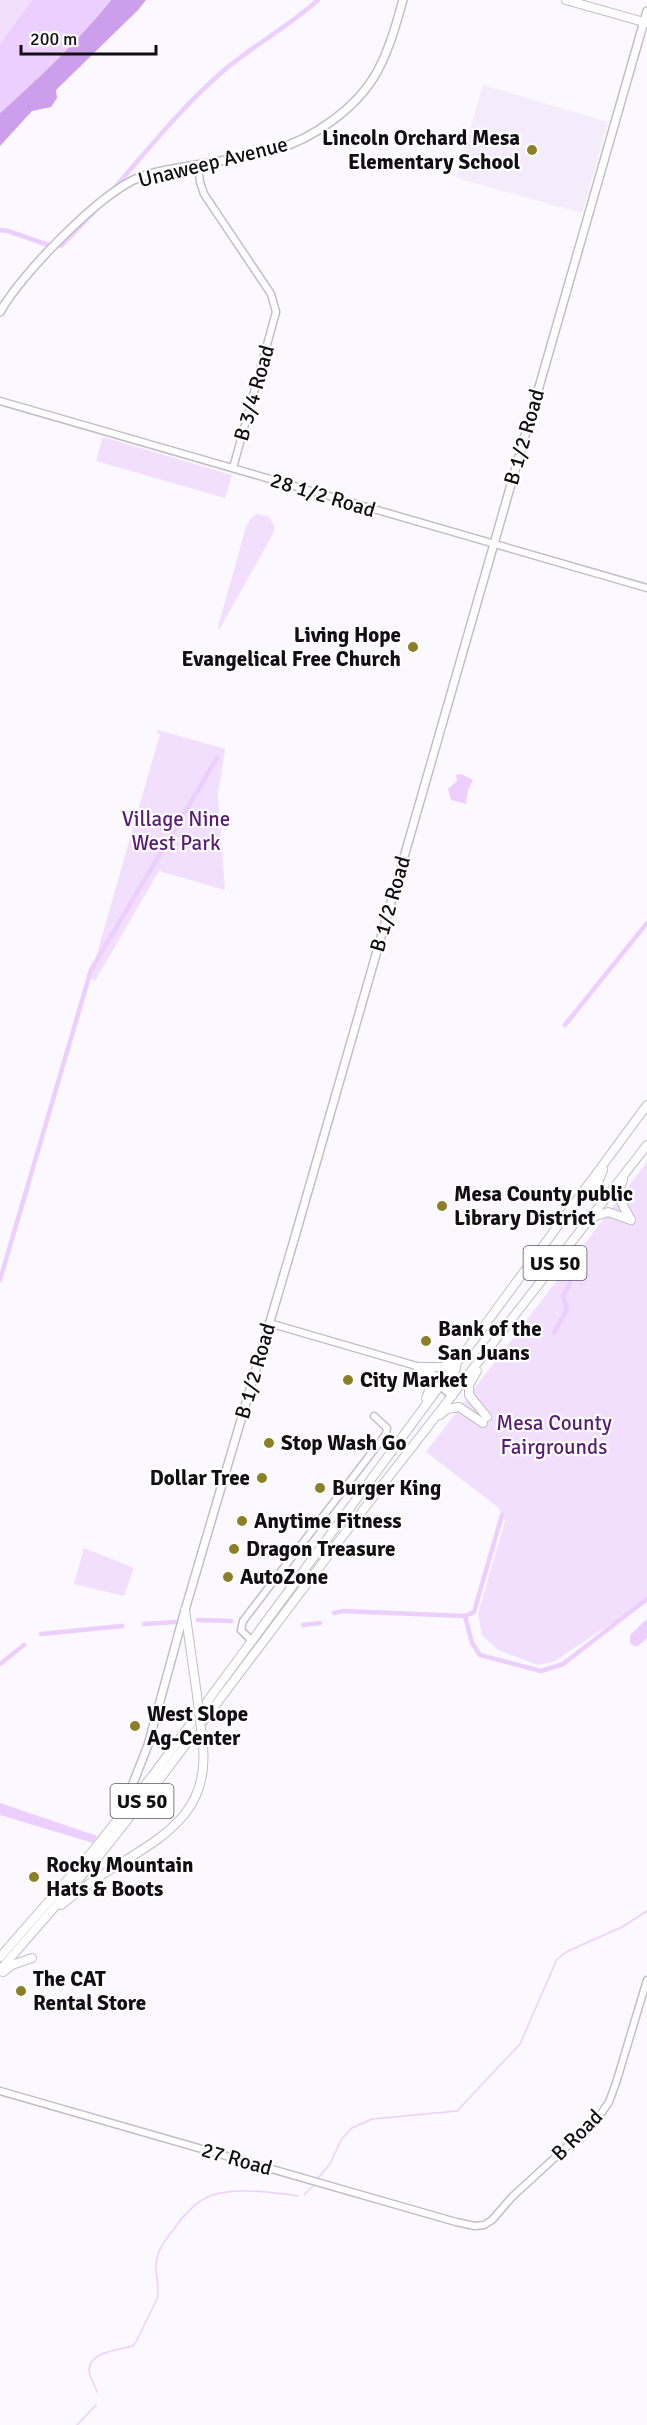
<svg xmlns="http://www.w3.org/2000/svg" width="647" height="2425" font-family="Signika,sans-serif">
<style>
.built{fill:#f5ecfb}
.green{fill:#f1dffd}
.forest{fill:#cd9eeb}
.water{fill:#eccfff}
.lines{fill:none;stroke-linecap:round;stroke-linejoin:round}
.stream{stroke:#eccfff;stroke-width:1.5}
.canal{stroke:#eccfff;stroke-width:4.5}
.tertiary-casing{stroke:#c3bec6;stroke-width:9}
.secondary-casing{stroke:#c3bec6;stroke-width:10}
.primary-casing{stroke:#c3bec6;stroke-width:10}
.trunk-casing{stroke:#c3bec6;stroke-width:10}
.tertiary{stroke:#fff;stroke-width:6}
.secondary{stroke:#fff;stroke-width:7}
.primary{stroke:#fff;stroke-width:8}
.trunk{stroke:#fff;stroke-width:8}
.trunk-bridge-casing{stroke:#c3bec6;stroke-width:10;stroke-linecap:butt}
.trunk-bridge{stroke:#fff;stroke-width:8}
.poi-dot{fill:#8b8027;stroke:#fff;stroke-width:2}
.labels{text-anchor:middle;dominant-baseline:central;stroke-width:4.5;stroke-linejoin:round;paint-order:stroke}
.shield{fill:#fff;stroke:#585759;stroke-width:1.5}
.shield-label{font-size:20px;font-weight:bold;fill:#110f12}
.poi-label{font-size:21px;font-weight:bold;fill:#110f12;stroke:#fff;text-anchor:start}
.street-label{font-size:21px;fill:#110f12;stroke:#fff}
.park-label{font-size:21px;fill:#581c75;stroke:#fff}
</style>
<rect width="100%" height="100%" fill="#fcf8ff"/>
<!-- built -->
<path class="built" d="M483 85 608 122 582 213 456 178Z"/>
<!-- green -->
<g class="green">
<path d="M0 0H32L0 44Z"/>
<path d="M103 437 232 475 225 498 96 461Z"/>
<path d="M257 514 268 516 274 525V532L219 630 218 627 246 527 250 519Z"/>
<path d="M158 730 225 749 218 795 225 890 159 871 95 981 90 978 160 734 157 733Z"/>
<path d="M647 1162V1600L553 1662 538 1665 498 1650 482 1635 478 1614 505 1521 499 1508 426 1452Z"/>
<path d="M84 1548 134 1568 124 1596 74 1584Z"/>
</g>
<!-- forest -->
<path class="forest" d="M111 0H146L138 10 56 90 57 98 51 107 32 111 0 146V113C39 78 78 41 111 0Z"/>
<!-- water -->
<g class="water">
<path d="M32 0H111C78 41 39 78 0 113V44Z"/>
<path d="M461 774 473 780 468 790 466 804 451 800 448 789 457 781 456 775Z"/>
<path d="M647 1619V1638L638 1646H634L630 1643V1635Z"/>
<path d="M0 1803 97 1836 93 1843 0 1815Z"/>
</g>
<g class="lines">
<!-- stream -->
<g class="stream">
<path d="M318 2178 330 2164 341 2140 352 2128 372 2119 457 2111 520 2044 557 1959 568 1951 622 1927 647 1911"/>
<path d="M304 2195 314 2185"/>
<path d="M97 2392C95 2386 89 2376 89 2370 90 2351 119 2350 133 2346L136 2342 157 2299C161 2284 152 2270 158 2254 161 2245 168 2237 173 2230 181 2218 196 2201 210 2196 232 2187 275 2192 298 2196"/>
<path d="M77 2425 96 2405"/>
</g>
<!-- canal -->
<g class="canal">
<path d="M112 191C147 150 182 107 222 72 252 46 288 27 318 0"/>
<path d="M0 230 8 231 54 247 62 245 95 211"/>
<path d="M565 1025 647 923"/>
<path d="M0 1280 91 970 217 758"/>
<path d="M554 1333 567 1309 563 1296 570 1282"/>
<path d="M334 1613 343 1611 465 1616 474 1612 502 1515"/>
<path d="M465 1616 472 1643 480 1655 541 1671 563 1664 647 1599"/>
<path d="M198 1620 231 1621"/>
<path d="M144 1624 175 1622"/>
<path d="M303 1625 320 1623"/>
<path d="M41 1634 122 1626"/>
<path d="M0 1664 24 1645"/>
</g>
<!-- tertiary casing -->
<g class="tertiary-casing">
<g id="tertiary">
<path d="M198 165 200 182 204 194 271 294 276 312 233 468"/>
<path d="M0 401 647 588"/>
<path d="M269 1323 420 1367 429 1371 454 1388"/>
<path d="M426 1374 452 1396"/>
<path d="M252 1641 241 1630 243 1621 386 1434 387 1428 374 1416"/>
<path d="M0 2091 456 2222 475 2226 484 2225 492 2220 512 2197 598 2118 609 2102 616 2083 647 1980"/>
</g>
</g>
<!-- secondary casing -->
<g class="secondary-casing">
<g id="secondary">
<path d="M0 312C21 274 100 193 140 177 165 168 193 166 220 161 238 157 256 155 274 150 313 139 357 108 377 72 389 50 396 25 403 0"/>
<path d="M128 1796 148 1745 185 1610 294 1240 647 11"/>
</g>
</g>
<!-- primary casing -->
<g class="primary-casing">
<path id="primary" d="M566 0 647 23"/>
</g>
<!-- trunk casing -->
<g class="trunk-casing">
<g id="trunk">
<path d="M603 1170 595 1189 605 1199"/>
<path d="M623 1180C615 1197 623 1205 631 1220"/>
<path d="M593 1217 608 1212 631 1220"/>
<path d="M420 1367H443L455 1360"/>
<path d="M418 1368C428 1377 433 1386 426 1398"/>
<path d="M477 1371 469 1385V1395L487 1417"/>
<path d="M452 1396V1379L456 1368"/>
<path d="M440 1415 447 1409 459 1407 483 1423"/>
<path d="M185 1610 197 1695"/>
<path d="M120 1810 128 1796"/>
<path d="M61 1905C80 1890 100 1875 121 1863 174 1831 212 1805 202 1737"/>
<path d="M0 1957 91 1853 153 1775 647 1105"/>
<path d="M0 1970 98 1857 159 1780 342 1537 647 1145"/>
<path d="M3 1972 12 1965 32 1958"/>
</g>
</g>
<!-- tertiary -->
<use href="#tertiary" class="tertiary"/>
<!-- secondary -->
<use href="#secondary" class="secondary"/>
<!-- primary -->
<use href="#primary" class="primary"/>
<!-- trunk -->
<use href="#trunk" class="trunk"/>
<!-- trunk-bridge casing -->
<g class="trunk-bridge-casing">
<path id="trunk-bridge" d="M197 1695 202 1737"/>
</g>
<!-- trunk-bridge -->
<use href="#trunk-bridge" class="trunk-bridge"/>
</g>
<!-- markers -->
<g class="poi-dot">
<circle cx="532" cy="150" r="6"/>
<circle cx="413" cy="647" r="6"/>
<circle cx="442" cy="1206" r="6"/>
<circle cx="426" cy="1341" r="6"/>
<circle cx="348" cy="1380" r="6"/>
<circle cx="269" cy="1443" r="6"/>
<circle cx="262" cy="1478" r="6"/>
<circle cx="320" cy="1488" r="6"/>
<circle cx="242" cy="1521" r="6"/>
<circle cx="234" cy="1549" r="6"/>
<circle cx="228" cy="1577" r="6"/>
<circle cx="135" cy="1726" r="6"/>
<circle cx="34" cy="1877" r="6"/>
<circle cx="21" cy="1991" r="6"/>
</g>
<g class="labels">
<!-- shield labels -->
<g class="shield">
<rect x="523.5" y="1246" width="63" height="34" rx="4.5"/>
<rect x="110.5" y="1784" width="63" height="34" rx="4.5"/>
</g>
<g class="shield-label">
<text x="555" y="1263">US 50</text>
<text x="142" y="1801">US 50</text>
</g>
<!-- poi labels -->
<g class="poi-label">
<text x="520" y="138" text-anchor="end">Lincoln Orchard Mesa<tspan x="520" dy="24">Elementary School</tspan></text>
<text x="401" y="635" text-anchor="end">Living Hope<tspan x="401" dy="24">Evangelical Free Church</tspan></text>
<text x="454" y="1194">Mesa County public<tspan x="454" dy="24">Library District</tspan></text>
<text x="438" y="1329">Bank of the<tspan x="438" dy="24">San Juans</tspan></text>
<text x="360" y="1380">City Market</text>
<text x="281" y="1443">Stop Wash Go</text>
<text x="250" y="1478" text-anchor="end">Dollar Tree</text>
<text x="332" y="1488">Burger King</text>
<text x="254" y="1521">Anytime Fitness</text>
<text x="246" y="1549">Dragon Treasure</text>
<text x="240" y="1577">AutoZone</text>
<text x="147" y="1714">West Slope<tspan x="147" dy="24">Ag-Center</tspan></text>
<text x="46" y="1865">Rocky Mountain<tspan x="46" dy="24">Hats &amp; Boots</tspan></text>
<text x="33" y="1979">The CAT<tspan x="33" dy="24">Rental Store</tspan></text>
</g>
<!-- street labels -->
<g class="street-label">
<text transform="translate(213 162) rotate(-14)">Unaweep Avenue</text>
<text transform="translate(254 393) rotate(-74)">B 3/4 Road</text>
<text transform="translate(524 437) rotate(-74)">B 1/2 Road</text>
<text transform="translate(323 495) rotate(17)">28 1/2 Road</text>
<text transform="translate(390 904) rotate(-74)">B 1/2 Road</text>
<text transform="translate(255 1371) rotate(-74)">B 1/2 Road</text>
<text transform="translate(577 2135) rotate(-45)">B Road</text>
<text transform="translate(237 2159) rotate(16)">27 Road</text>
</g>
<!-- park labels -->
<g class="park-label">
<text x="176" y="819">Village Nine<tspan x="176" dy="24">West Park</tspan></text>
<text x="554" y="1423">Mesa County<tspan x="554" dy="24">Fairgrounds</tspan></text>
</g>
</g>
<!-- scale -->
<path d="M21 45v9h135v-9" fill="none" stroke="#110f12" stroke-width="3"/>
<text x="30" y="45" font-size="18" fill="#110f12" stroke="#ffffff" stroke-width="4.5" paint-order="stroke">200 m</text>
</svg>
